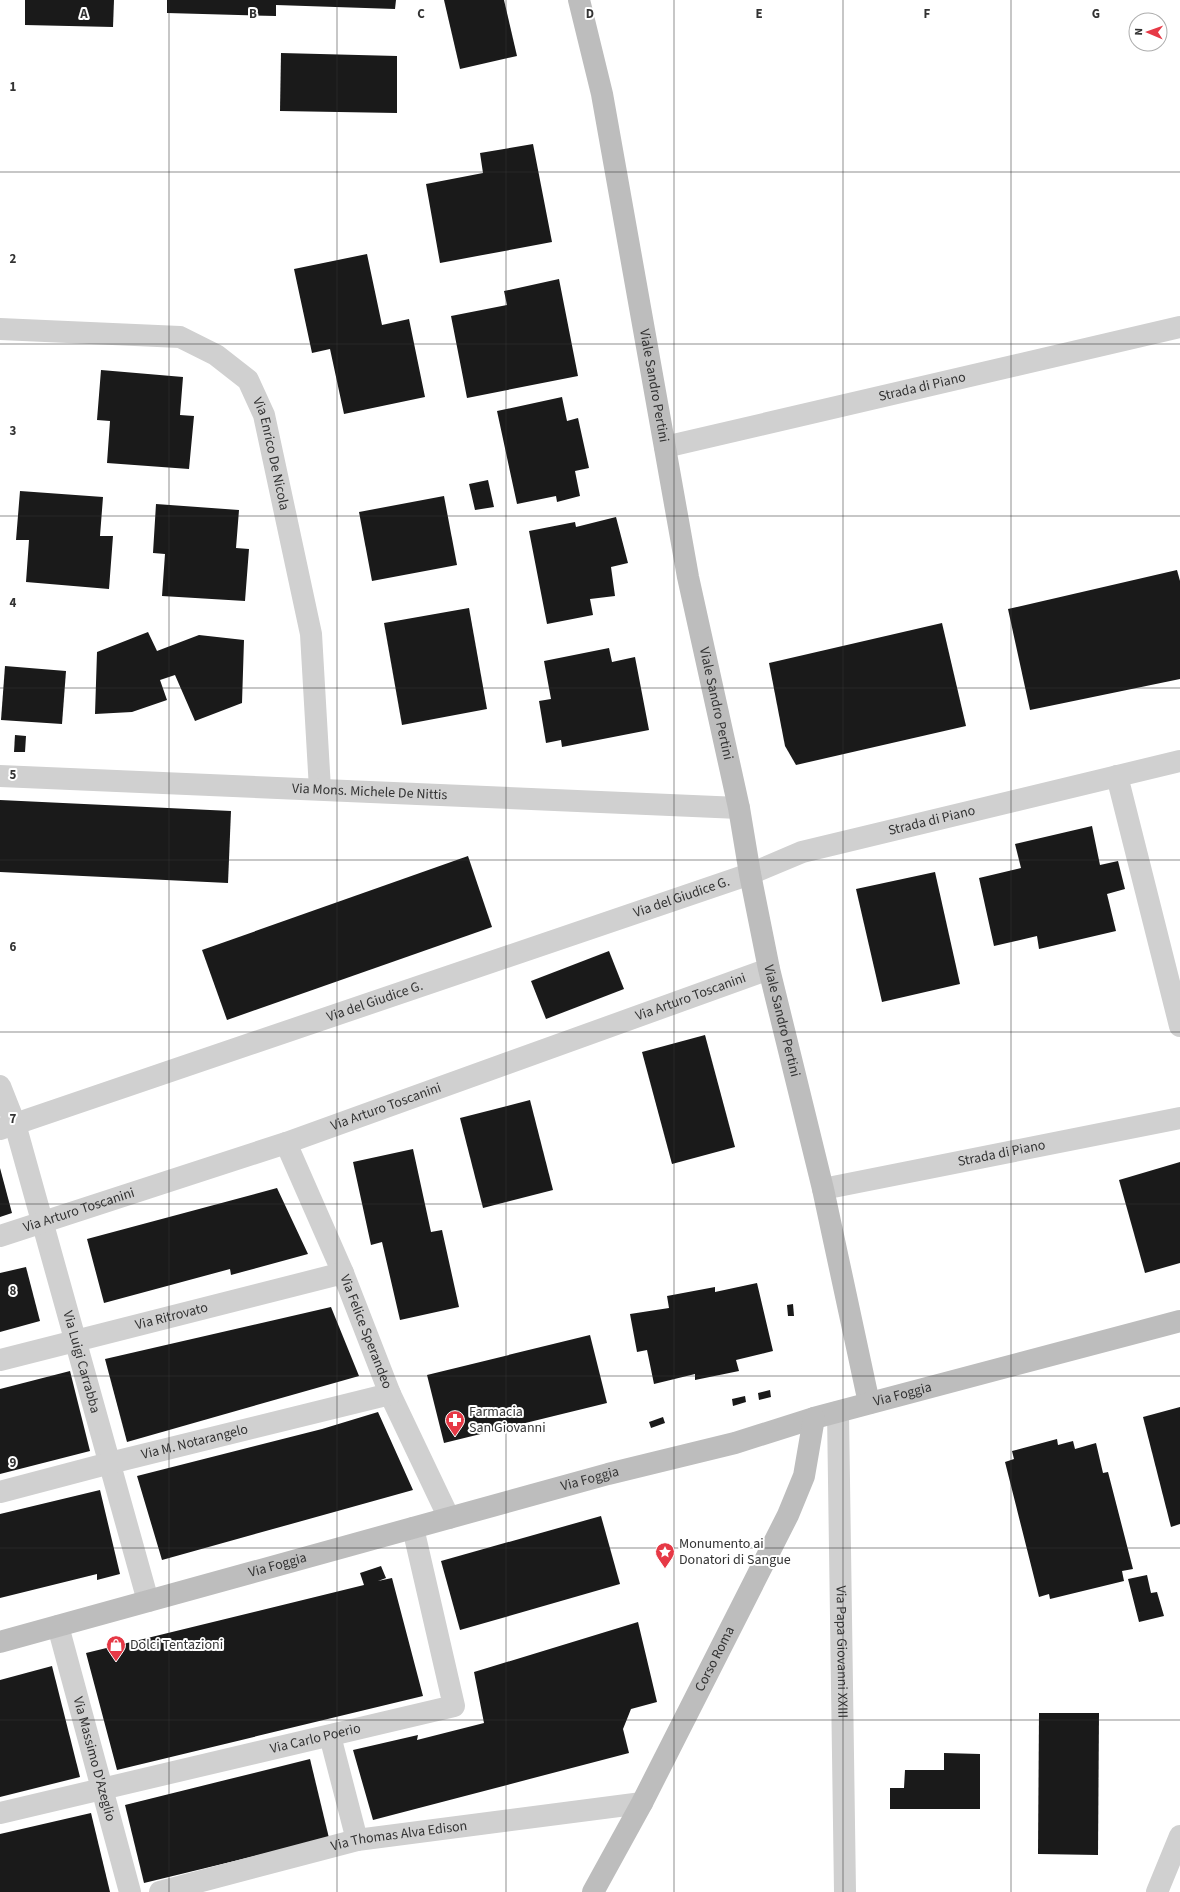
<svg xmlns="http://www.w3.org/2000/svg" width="1180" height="1892" font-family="'Source Sans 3',sans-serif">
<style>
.building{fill:#1a1a1a}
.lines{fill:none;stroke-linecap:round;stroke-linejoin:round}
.street{stroke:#d0d0d0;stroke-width:22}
.secondary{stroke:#bdbdbd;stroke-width:22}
.grid{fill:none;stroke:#333;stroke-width:1;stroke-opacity:0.55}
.labels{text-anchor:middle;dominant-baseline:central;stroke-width:4;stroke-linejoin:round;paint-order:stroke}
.street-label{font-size:14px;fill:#333;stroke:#fff}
.poi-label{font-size:14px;fill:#333;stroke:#fff;text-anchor:start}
.grid-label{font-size:13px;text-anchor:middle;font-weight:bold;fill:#333;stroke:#fff;stroke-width:4;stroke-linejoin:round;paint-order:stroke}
</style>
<rect width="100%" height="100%" fill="#fff"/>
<!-- building -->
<g class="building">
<path d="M25 0H114L113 27 25 25Z"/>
<path d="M167 0H396L395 9 276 5V16L167 13Z"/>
<path d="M444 0H504L517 56 460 69Z"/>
<path d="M281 53 397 56V113L280 111Z"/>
<path d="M533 144 552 242 440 263 426 184 483 173 480 153Z"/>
<path d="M367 254 382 325 409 319 425 397 344 414 330 349 312 353 294 269Z"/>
<path d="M559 279 578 376 467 398 451 316 507 305 504 291Z"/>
<path d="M101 370 183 377 180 415 194 416 189 469 107 463 110 421 97 420Z"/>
<path d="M562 397 567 421 578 418 589 468 575 471 580 496 557 502 556 496 517 504 497 411Z"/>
<path d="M488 480 494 507 475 510 469 484Z"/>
<path d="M20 491 103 497 100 536H113L109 589 26 582 29 540H16Z"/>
<path d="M444 496 457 565 372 581 359 512Z"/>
<path d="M156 504 239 510 236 548 249 549 245 601 162 596 165 554 153 553Z"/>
<path d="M616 517 628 563 611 567 615 596 590 599 593 615 547 624 529 531 575 522 576 527Z"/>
<path d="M1177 570 1180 581V679L1030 710 1008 609Z"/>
<path d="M469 608 487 709 402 725 384 623Z"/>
<path d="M942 623 966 726 796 765 785 746 769 663Z"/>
<path d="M148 632 157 651 199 635 244 640 242 703 195 721 175 675 160 680 167 700 132 712 95 714 97 652Z"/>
<path d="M609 648 612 662 635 657 649 730 562 747 561 740 546 743 539 701 551 699 544 661Z"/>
<path d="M5 666 66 671 62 724 1 720Z"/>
<path d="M15 735 26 736 25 752H14Z"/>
<path d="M0 800 231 811 228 883 0 872Z"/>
<path d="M1092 826 1100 865 1118 861 1125 889 1107 894 1116 931 1039 949 1037 936 994 946 979 878 1021 868 1015 844Z"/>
<path d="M468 856 492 927 227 1020 202 950Z"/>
<path d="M935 872 960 984 882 1002 856 889Z"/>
<path d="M609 951 624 989 546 1019 531 981Z"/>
<path d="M705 1035 735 1147 672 1164 642 1052Z"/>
<path d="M530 1100 553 1190 483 1208 460 1118Z"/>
<path d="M413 1149 431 1232 442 1230 459 1307 400 1320 382 1242 371 1245 353 1162Z"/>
<path d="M1180 1162V1263L1145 1273 1119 1180Z"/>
<path d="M0 1168 12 1213 0 1217Z"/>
<path d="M277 1188 308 1254 231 1275 230 1269 104 1303 87 1239Z"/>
<path d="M26 1267 40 1321 0 1332V1273Z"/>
<path d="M757 1283 773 1351 736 1360 739 1371 695 1380V1374L654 1384 647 1350 637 1352 630 1314 669 1308 667 1296 715 1287V1292Z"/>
<path d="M793 1304 794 1316H788L787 1305Z"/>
<path d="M331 1307 359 1376 127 1442 105 1359Z"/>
<path d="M590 1335 607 1403 444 1443 427 1375Z"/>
<path d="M70 1371 90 1451 0 1474V1389Z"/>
<path d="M770 1390 771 1397 759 1400 758 1393Z"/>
<path d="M745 1396 746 1402 733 1406 732 1399Z"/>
<path d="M1180 1407V1524L1171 1527 1143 1417Z"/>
<path d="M378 1412 413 1490 162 1560 137 1476 322 1429Z"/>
<path d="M663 1417 665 1423 651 1428 649 1422Z"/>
<path d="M1057 1439 1058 1445 1073 1441 1075 1449 1096 1443 1103 1473 1108 1472 1133 1569 1122 1571 1124 1581 1050 1599 1049 1594 1039 1597 1005 1462 1014 1459 1012 1451Z"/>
<path d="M100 1490 120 1574 97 1580V1574L0 1598V1514Z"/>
<path d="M601 1516 620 1584 460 1630 441 1561Z"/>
<path d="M381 1566 386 1578 378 1581 392 1578 423 1696 117 1770 86 1653 364 1585 360 1573Z"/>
<path d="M1147 1575 1151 1593 1157 1592 1164 1616 1139 1622 1128 1579Z"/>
<path d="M638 1622 657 1702 631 1709 623 1729 629 1753 373 1820 353 1750 418 1735 417 1740 484 1723 474 1672Z"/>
<path d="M52 1666 80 1777 0 1797V1680Z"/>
<path d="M1039 1713H1099L1098 1855 1038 1854Z"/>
<path d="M944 1753 980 1754V1809H890V1788H904L905 1770H944Z"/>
<path d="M310 1759 329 1838 144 1883 125 1805Z"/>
<path d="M91 1813 110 1892H0V1834Z"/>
</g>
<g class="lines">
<!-- street -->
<g class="street">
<path id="s1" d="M0 329 180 337 216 355 248 380 264 415 311 634 320 789"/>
<path id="s2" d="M665 447 1180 327"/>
<path id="s3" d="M0 776 739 808"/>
<path d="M1117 776 1180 1026"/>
<path id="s4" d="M0 1086 15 1124 148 1601"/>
<path id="s5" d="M0 1129 750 874 802 852 1180 761"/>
<path id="s6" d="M286 1143 343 1273 390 1394 449 1518"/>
<path id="s7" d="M823 1189 1180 1118"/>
<path id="s8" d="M0 1236 286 1143 769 969"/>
<path id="s9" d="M0 1360 343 1273"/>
<path id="s10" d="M838 1412 845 1892"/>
<path id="s11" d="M0 1492 110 1463 390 1394"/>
<path id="s12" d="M58 1626 130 1892"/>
<path d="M330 1736 357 1840"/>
<path id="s13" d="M0 1813 454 1706 413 1528"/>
<path id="s14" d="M160 1892 357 1840 642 1803"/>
<path d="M1157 1892 1180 1836"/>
</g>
<!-- secondary -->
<g class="secondary">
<path id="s15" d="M579 0 602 94 688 577 739 808 750 874 769 969 823 1189 869 1403"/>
<path id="s16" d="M0 1642 608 1474 735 1443 814 1418 1180 1321"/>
<path id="s17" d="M593 1892 642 1803 788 1515 804 1476 814 1418"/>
</g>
</g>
<!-- grid -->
<path class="grid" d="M169 0V1892M337 0V1892M506 0V1892M674 0V1892M843 0V1892M1011 0V1892M0 172H1180M0 344H1180M0 516H1180M0 688H1180M0 860H1180M0 1032H1180M0 1204H1180M0 1376H1180M0 1548H1180M0 1720H1180"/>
<!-- icons -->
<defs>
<g id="pharmacy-pin" transform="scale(1)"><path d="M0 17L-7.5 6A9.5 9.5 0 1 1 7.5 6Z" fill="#e63946" stroke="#fff"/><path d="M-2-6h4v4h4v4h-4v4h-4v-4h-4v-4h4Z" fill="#fff"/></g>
<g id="sight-pin" transform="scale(1)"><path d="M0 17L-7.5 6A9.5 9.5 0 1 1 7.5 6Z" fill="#e63946" stroke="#fff"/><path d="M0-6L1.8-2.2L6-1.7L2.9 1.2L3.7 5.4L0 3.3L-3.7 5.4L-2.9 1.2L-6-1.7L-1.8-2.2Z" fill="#fff"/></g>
<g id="shop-pin" transform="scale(1)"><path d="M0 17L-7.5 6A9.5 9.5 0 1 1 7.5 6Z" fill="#e63946" stroke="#fff"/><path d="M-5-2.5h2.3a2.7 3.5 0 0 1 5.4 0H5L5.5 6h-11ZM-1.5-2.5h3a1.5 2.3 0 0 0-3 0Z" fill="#fff"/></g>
</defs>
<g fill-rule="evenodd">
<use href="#pharmacy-pin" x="455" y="1420"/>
<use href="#sight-pin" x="665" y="1552"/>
<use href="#shop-pin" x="116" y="1645"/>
</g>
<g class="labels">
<!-- street labels -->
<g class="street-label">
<text stroke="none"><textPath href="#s15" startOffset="393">Viale Sandro Pertini</textPath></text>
<text stroke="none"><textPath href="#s2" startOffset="264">Strada di Piano</textPath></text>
<text stroke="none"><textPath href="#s1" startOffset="339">Via Enrico De Nicola</textPath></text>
<text stroke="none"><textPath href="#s15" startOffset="717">Viale Sandro Pertini</textPath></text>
<text stroke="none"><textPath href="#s3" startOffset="370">Via Mons. Michele De Nittis</textPath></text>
<text stroke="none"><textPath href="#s5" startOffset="982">Strada di Piano</textPath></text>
<text stroke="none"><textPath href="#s5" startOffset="720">Via del Giudice G.</textPath></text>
<text stroke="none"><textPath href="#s8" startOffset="731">Via Arturo Toscanini</textPath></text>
<text stroke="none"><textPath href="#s5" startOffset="396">Via del Giudice G.</textPath></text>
<text stroke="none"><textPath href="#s15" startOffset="1041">Viale Sandro Pertini</textPath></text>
<text stroke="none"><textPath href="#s8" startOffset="407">Via Arturo Toscanini</textPath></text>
<text stroke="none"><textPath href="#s7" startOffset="182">Strada di Piano</textPath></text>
<text stroke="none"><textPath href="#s8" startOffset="83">Via Arturo Toscanini</textPath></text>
<text stroke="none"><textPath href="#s9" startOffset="177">Via Ritrovato</textPath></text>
<text stroke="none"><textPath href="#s6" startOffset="205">Via Felice Sperandeo</textPath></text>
<text stroke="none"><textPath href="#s4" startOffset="288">Via Luigi Carrabba</textPath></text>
<text stroke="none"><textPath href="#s16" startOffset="936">Via Foggia</textPath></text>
<text stroke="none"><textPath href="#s11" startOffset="201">Via M. Notarangelo</textPath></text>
<text stroke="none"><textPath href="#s16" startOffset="612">Via Foggia</textPath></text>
<text stroke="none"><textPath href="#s16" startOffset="288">Via Foggia</textPath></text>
<text stroke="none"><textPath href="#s10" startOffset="240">Via Papa Giovanni XXIII</textPath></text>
<text stroke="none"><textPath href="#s17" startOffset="263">Corso Roma</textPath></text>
<text stroke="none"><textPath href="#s13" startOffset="324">Via Carlo Poerio</textPath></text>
<text stroke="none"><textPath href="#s12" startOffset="138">Via Massimo D'Azeglio</textPath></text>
<text stroke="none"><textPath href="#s14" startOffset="246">Via Thomas Alva Edison</textPath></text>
</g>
<!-- poi labels -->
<g class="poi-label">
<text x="469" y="1412">Farmacia<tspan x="469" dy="16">San Giovanni</tspan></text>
<text x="679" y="1544">Monumento ai<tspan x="679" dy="16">Donatori di Sangue</tspan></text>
<text x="130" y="1645">Dolci Tentazioni</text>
</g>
</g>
<g class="grid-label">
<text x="84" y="18">A</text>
<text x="253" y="18">B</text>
<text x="421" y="18">C</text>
<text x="590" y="18">D</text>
<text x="759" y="18">E</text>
<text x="927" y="18">F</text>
<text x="1096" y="18">G</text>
<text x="13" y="91">1</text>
<text x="13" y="263">2</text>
<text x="13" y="435">3</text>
<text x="13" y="607">4</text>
<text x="13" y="779">5</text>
<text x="13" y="951">6</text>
<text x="13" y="1123">7</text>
<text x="13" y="1295">8</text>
<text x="13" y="1467">9</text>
</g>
<!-- north arrow -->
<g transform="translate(1148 32) rotate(272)"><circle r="19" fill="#ffffff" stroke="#adadad"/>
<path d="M0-3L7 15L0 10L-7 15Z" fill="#e63946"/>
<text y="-6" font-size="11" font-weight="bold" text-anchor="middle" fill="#333333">N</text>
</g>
</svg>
